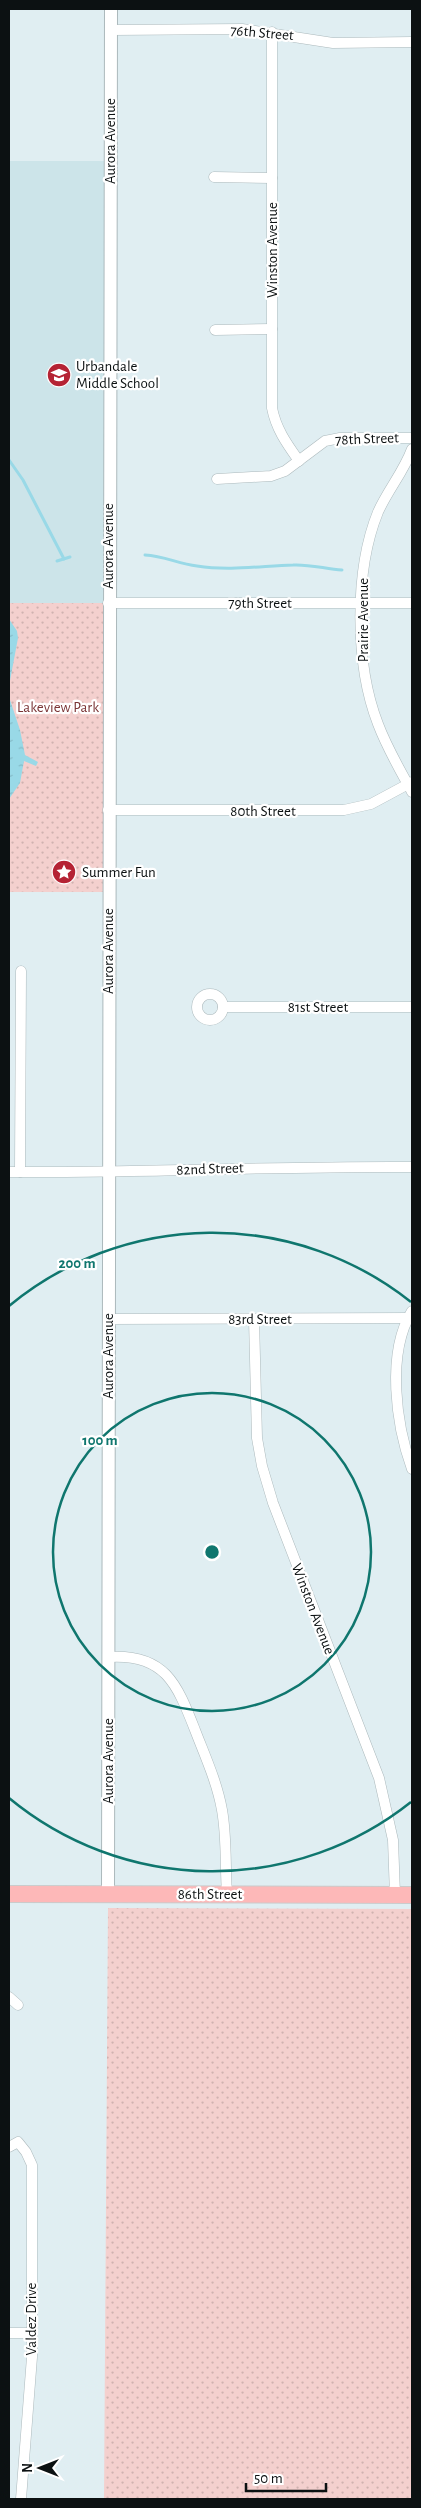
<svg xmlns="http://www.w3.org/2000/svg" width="421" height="2508" font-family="'Alegreya Sans',sans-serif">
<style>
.built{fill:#cce4e9}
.green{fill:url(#green-dots)}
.water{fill:url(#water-ripples)}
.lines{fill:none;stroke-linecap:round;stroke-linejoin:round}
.stream{stroke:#99d9e7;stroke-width:3}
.minor-casing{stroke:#acb9bc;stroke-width:11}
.tertiary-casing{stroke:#acb9bc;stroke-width:14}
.primary-casing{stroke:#cacbcb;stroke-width:18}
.minor{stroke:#fff;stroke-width:10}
.tertiary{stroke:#fff;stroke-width:12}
.primary{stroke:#fdb8b8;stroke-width:16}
.ring{fill:none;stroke:#0f766e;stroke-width:2.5}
.labels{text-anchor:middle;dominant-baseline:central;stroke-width:4.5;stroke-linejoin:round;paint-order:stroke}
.street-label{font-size:15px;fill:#0c1112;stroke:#fff}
.poi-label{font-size:15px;fill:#0c1112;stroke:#fff;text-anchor:start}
.park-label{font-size:15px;fill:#7a3536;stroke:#fff}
.centre{fill:#0f766e;stroke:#fff;stroke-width:2.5}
.ring-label{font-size:15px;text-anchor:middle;font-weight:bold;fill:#0f766e;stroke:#fff;stroke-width:4.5;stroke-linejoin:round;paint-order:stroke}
</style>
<defs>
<pattern id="green-dots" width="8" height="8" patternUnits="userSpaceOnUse" patternTransform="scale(1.25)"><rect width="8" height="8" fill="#f4d0ce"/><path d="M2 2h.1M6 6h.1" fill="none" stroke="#d0b2b0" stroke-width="1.8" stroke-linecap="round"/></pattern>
<pattern id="water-ripples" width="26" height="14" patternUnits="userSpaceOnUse" patternTransform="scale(1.25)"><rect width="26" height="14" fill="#99d9e7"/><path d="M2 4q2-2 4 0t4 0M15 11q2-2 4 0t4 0" fill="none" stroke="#83b9c5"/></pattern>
</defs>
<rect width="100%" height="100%" fill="#e0eef2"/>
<!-- built -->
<path class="built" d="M9 161H110L108 603H9Z"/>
<!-- green -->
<g class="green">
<rect x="9" y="603" width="99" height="289"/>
<path d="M108 1908 412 1909V2499H104Z"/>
</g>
<!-- water -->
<path class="water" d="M9 619 17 631 18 638 9 686 10 700 20 730 25 755 38 762 36 766 24 761 20 783 9 799Z"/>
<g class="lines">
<!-- stream -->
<g class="stream">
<path d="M9 460 23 480 64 559"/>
<path d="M145 555C165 556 178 564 197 566 229 571 261 566 293 565 309 564 326 569 342 570"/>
<path d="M57 561 70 557"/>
</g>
<!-- minor casing -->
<g class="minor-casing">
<g id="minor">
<path d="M111 30 242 29 333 43 412 42"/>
<path d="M272 32V408C276 429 287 444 299 461"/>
<path d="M214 177 272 178"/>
<path d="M215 330 272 329"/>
<path d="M412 449C404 471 388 490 378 512 354 571 355 665 378 724 387 748 400 770 412 792"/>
<path d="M217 479 271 476 285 471 325 441 340 438H412"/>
<path d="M108 603H412"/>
<path d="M108 810H344L371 804 412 782"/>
<circle cx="210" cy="1007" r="13"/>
<path d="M223 1007H412"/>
<path d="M9 1172C143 1173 278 1166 412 1167"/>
<path d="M20 1172 21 971"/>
<path d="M412 1311C386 1353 396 1425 412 1469"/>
<path d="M108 1319 412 1318"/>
<path d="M254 1319 257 1438 262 1466 273 1503 379 1778 393 1840 395 1895"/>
<path d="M108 1657C165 1653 177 1684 195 1730 205 1756 217 1782 222 1810 227 1838 225 1867 227 1894"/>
<path d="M9 1997 18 2005"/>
<path d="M9 2147 18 2142 26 2152 32 2165V2357L21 2499"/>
<path d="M9 2333H32"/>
</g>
</g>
<!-- tertiary casing -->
<g class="tertiary-casing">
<path id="tertiary" d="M108 1894 111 9"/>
</g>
<!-- primary casing -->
<g class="primary-casing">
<path id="primary" d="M9 1894 412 1895"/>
</g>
<!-- minor -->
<use href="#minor" class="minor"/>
<!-- tertiary -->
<use href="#tertiary" class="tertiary"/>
<!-- primary -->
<use href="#primary" class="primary"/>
</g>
<!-- distance rings -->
<g class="ring">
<circle cx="212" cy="1552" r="159"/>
<path d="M411 1802A319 319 0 0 1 9 1798M9 1306A319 319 0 0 1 411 1302"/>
</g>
<!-- icons -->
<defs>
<g id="school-disc" transform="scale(1.25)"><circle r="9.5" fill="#b52334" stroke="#fff"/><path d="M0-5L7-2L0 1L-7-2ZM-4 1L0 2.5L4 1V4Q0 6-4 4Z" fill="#fff"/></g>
<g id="sight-disc" transform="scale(1.25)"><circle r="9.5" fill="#b52334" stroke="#fff"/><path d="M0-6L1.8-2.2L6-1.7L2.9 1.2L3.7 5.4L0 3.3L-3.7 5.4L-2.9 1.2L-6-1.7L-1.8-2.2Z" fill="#fff"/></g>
</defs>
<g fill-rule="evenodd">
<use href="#school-disc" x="59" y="375"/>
<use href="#sight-disc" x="64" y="872"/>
</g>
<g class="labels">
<!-- street labels -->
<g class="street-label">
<text transform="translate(262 33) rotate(5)">76th Street</text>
<text transform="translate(110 141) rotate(-90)">Aurora Avenue</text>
<text transform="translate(272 250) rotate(-90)">Winston Avenue</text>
<text transform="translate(367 439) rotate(-2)">78th Street</text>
<text transform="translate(108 546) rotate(-90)">Aurora Avenue</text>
<text x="260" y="603">79th Street</text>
<text transform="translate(363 620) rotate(-90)">Prairie Avenue</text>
<text x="263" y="811">80th Street</text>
<text transform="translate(108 951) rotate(-90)">Aurora Avenue</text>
<text x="318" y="1007">81st Street</text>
<text transform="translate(210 1169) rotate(-2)">82nd Street</text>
<text x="260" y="1319">83rd Street</text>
<text transform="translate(108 1356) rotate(-90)">Aurora Avenue</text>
<text transform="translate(313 1609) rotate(69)">Winston Avenue</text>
<text transform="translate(108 1761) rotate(-90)">Aurora Avenue</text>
<text x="210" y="1894">86th Street</text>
<text transform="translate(31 2319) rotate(-90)">Valdez Drive</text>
</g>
<!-- poi labels -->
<g class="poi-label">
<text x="76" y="366">Urbandale<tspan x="76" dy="17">Middle School</tspan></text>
<text x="82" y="872">Summer Fun</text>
</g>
<!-- park labels -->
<g class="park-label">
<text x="58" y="707">Lakeview Park</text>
</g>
</g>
<circle cx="212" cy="1552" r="8" class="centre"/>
<g class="ring-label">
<text x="77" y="1268">200 m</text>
<text x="100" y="1445">100 m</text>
</g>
<!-- border -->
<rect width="421" height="2508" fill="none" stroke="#0c1112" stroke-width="20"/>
<!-- north arrow -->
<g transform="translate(40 2468) rotate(270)" stroke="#ffffff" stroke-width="4" paint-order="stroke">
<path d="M0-4L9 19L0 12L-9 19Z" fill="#0c1112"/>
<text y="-8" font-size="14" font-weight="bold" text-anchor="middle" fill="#0c1112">N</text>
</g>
<!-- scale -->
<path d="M246 2483v8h80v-8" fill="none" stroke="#0c1112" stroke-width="2.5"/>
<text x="254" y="2483" font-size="15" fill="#0c1112" stroke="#ffffff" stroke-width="4" paint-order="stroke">50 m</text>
</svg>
